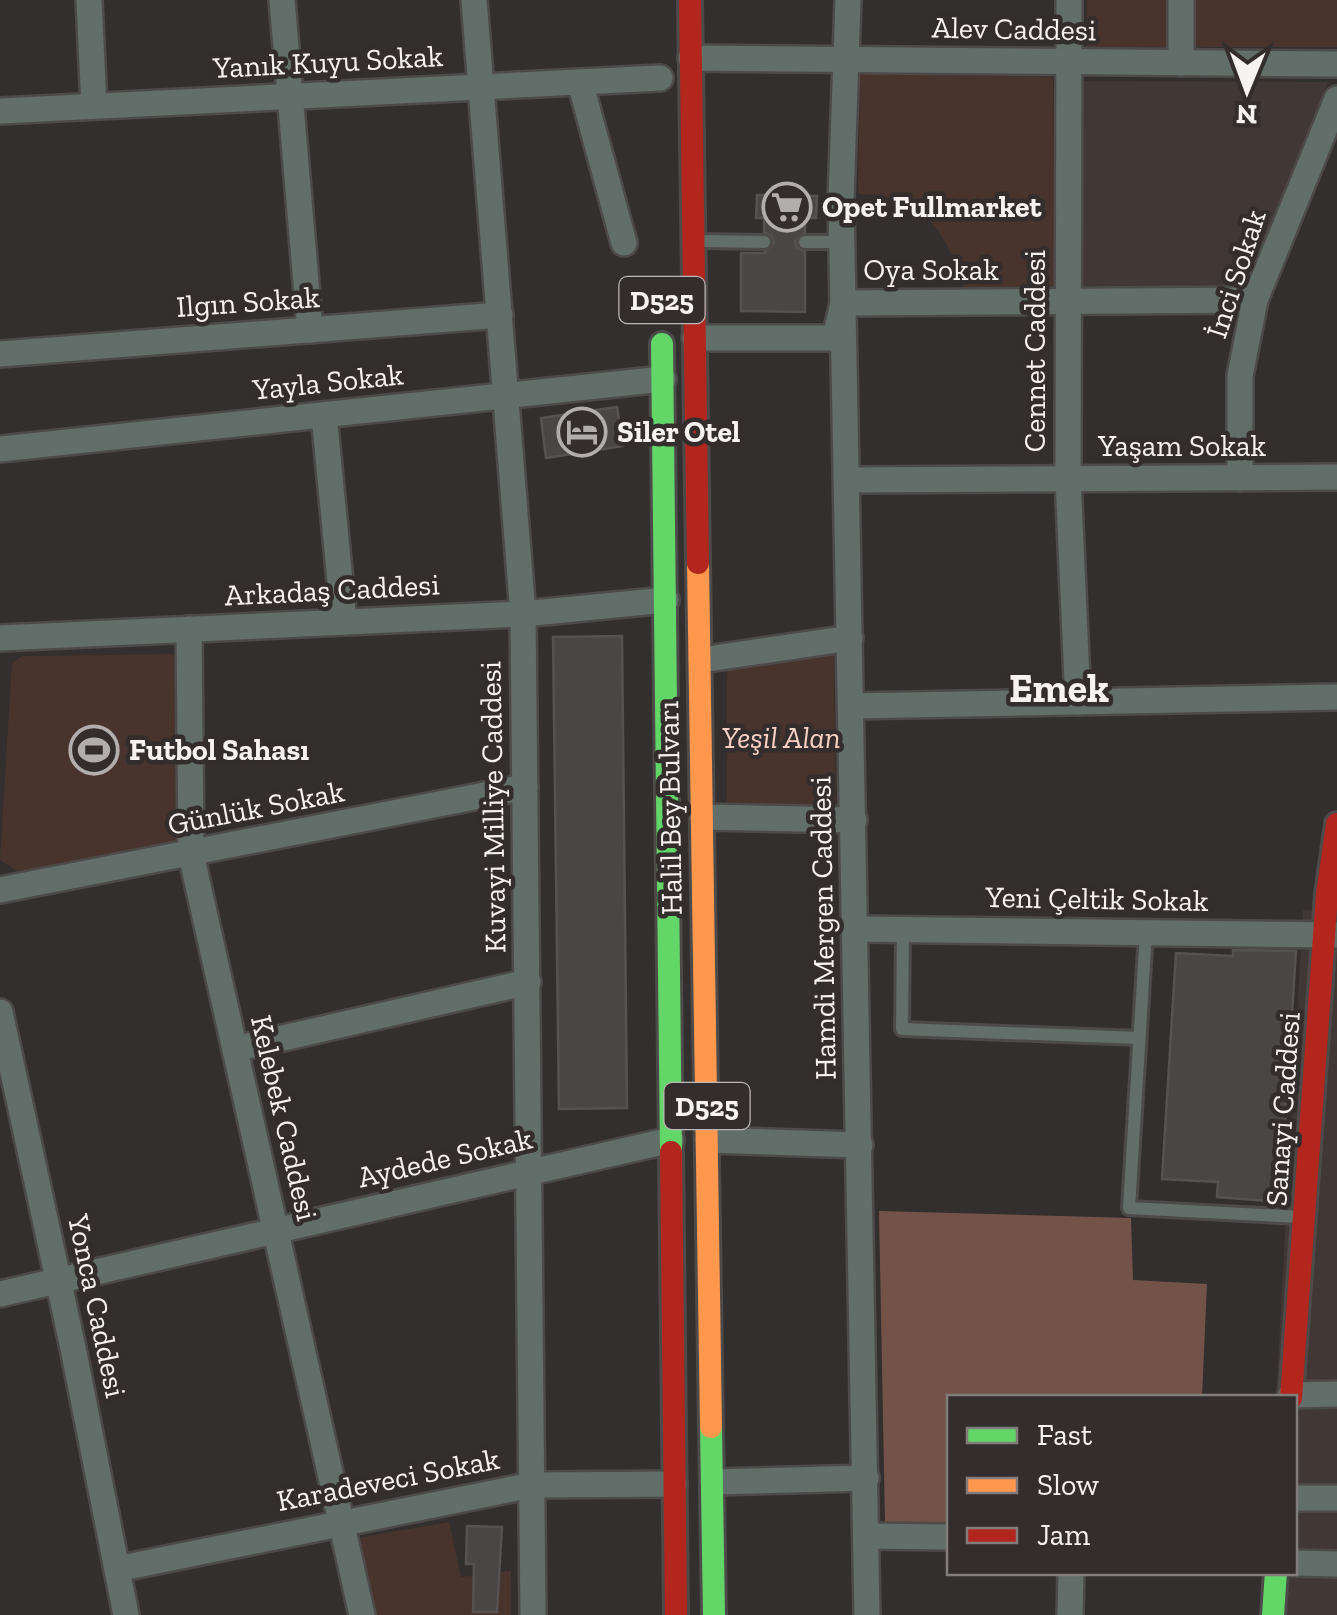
<svg xmlns="http://www.w3.org/2000/svg" width="1337" height="1615" font-family="'Zilla Slab',serif">
<style>
.built{fill:#413734}
.green{fill:#48342c}
.forest{fill:#735247}
.building{fill:#494645;stroke:#565252;stroke-width:2.5}
.lines{fill:none;stroke-linecap:round;stroke-linejoin:round}
.lane-casing{stroke:#4d4a4a;stroke-width:18}
.street-casing{stroke:#4d4a4a;stroke-width:30}
.fast-casing{stroke:#4d4a4a;stroke-width:28}
.slow-casing{stroke:#4d4a4a;stroke-width:28}
.jam-casing{stroke:#4d4a4a;stroke-width:28}
.lane{stroke:#626e6a;stroke-width:12}
.street{stroke:#626e6a;stroke-width:25}
.fast{stroke:#63d668;stroke-width:22}
.slow{stroke:#ff974d;stroke-width:22}
.jam{stroke:#b3261e;stroke-width:22}
.labels{text-anchor:middle;dominant-baseline:central;stroke-width:9;stroke-linejoin:round;paint-order:stroke}
.shield{fill:#332e2d;stroke:#bcb8b7;stroke-width:2.5}
.shield-label{font-size:28px;font-weight:bold;fill:#f7f3f2}
.street-label{font-size:30px;fill:#f7f3f2;stroke:#332e2d}
.poi-label{font-size:30px;font-weight:bold;fill:#f7f3f2;stroke:#332e2d;text-anchor:start}
.park-label{font-size:30px;font-style:italic;fill:#fad1c2;stroke:#332e2d}
.district-label{font-size:40px;font-weight:bold;fill:#f7f3f2;stroke:#332e2d}
</style>
<rect width="100%" height="100%" fill="#322f2e"/>
<!-- built -->
<g class="built">
<path d="M1080 81 1328 82 1246 290 1080 291Z"/>
<path d="M1303 910 1337 912V1615H1264L1294 1572V1398L1276 1397Z"/>
</g>
<!-- green -->
<g class="green">
<rect x="1087" y="0" width="83" height="47"/>
<rect x="1195" y="0" width="142" height="47"/>
<path d="M860 74 1053 77 1054 290H964C948 232 923 195 858 194Z"/>
<path d="M182 654 184 842 20 873 0 860 12 663 22 656Z"/>
<path d="M834 654 836 809 727 808V668Z"/>
<path d="M449 1522 461 1577 511 1571V1615H375L357 1538Z"/>
</g>
<!-- forest -->
<path class="forest" d="M879 1211 1131 1218 1133 1280 1207 1284 1202 1397 949 1398V1523H885Z"/>
<!-- building -->
<g class="building">
<path d="M757 195 817 196 816 218H805V232L795 241 797 248 805 252V312L741 311V253H764L774 243 772 236 764 232V218H756Z"/>
<path d="M617 407 623 446 546 458 541 418Z"/>
<path d="M622 636 627 1108 559 1109 553 637Z"/>
<path d="M1233 950 1296 951 1280 1202 1217 1197 1218 1182 1162 1179 1176 953 1233 956Z"/>
<path d="M467 1526 502 1527 497 1612H473L474 1564H466Z"/>
</g>
<g class="lines">
<!-- lane casing -->
<g class="lane-casing">
<g id="lane">
<path d="M702 241 764 242"/>
<path d="M805 242H842"/>
<path d="M903 930 902 1029 1139 1038"/>
<path d="M1146 932 1129 1208 1301 1217"/>
</g>
</g>
<!-- street casing -->
<g class="street-casing">
<g id="street">
<path d="M89 0 94 106"/>
<path d="M282 0 310 330"/>
<path d="M474 0 523 614 533 1615"/>
<path d="M848 0 841 199 867 1615"/>
<path d="M1069 0 1068 479 1078 702"/>
<path d="M691 58 1337 64"/>
<path d="M1181 63V0"/>
<path d="M580 82 624 243"/>
<path d="M0 111 660 78"/>
<path d="M695 338H835L843 303 1255 300"/>
<path d="M0 354 500 315"/>
<path d="M324 415 344 622"/>
<path d="M0 449 663 379"/>
<path d="M1240 478V376L1255 300 1337 99"/>
<path d="M847 480 1337 477"/>
<path d="M189 629 191 854 362 1615"/>
<path d="M0 638 523 614 666 600"/>
<path d="M701 660 850 638"/>
<path d="M851 706 1337 697"/>
<path d="M703 817 854 820"/>
<path d="M0 890 525 787"/>
<path d="M856 929 1337 935"/>
<path d="M0 1012 73 1348 126 1615"/>
<path d="M235 1049 528 982"/>
<path d="M708 1140 860 1145"/>
<path d="M0 1294 671 1140"/>
<path d="M1291 1395 1337 1394"/>
<path d="M713 1482 866 1478"/>
<path d="M1294 1498H1337"/>
<path d="M867 1536 949 1537"/>
<path d="M1294 1563 1337 1564"/>
<path d="M117 1569 532 1485 674 1484"/>
<path d="M1070 1615 1071 1572"/>
</g>
</g>
<!-- fast casing -->
<g class="fast-casing">
<g id="fast">
<path d="M662 344 671 1152"/>
<path d="M711 1427 714 1615"/>
<path d="M1273 1615 1276 1572"/>
</g>
</g>
<!-- slow casing -->
<g class="slow-casing">
<path id="slow" d="M698 563 711 1427"/>
</g>
<!-- jam casing -->
<g class="jam-casing">
<g id="jam">
<path d="M690 0 698 563"/>
<path d="M671 1152 676 1615"/>
<path d="M1291 1398 1327 894 1337 824"/>
</g>
</g>
<!-- lane -->
<use href="#lane" class="lane"/>
<!-- street -->
<use href="#street" class="street"/>
<!-- fast -->
<use href="#fast" class="fast"/>
<!-- slow -->
<use href="#slow" class="slow"/>
<!-- jam -->
<use href="#jam" class="jam"/>
</g>
<!-- icons -->
<defs>
<g id="supermarket-ring" transform="scale(2.5)"><circle r="9.5" fill="#332e2d" stroke="#b2aead" stroke-width="1.5"/><path d="M-6-5.5h2.5l.6 2H6L4.5 2H-2.5L-4.4-4H-6ZM-1.5 3.2a1.3 1.3 0 1 0 .1 0ZM3 3.2a1.3 1.3 0 1 0 .1 0Z" fill="#b2aead"/></g>
<g id="hotel-ring" transform="scale(2.5)"><circle r="9.5" fill="#332e2d" stroke="#b2aead" stroke-width="1.5"/><path d="M-6-4.5h1.5V1H6V5H4.5V3h-9V5H-6ZM-4 0a1.8 1.8 0 1 1 3.6 0ZM.5 0V-2.5h3Q6-2.5 6 0Z" fill="#b2aead"/></g>
<g id="stadium-ring" transform="scale(2.5)"><circle r="9.5" fill="#332e2d" stroke="#b2aead" stroke-width="1.5"/><path d="M0-5a6.5 5 0 1 0 0 10a6.5 5 0 1 0 0-10ZM-3.5-1.8h7v3.6h-7Z" fill="#b2aead"/></g>
</defs>
<g fill-rule="evenodd">
<use href="#supermarket-ring" x="787" y="207"/>
<use href="#hotel-ring" x="582" y="432"/>
<use href="#stadium-ring" x="94" y="750"/>
</g>
<g class="labels">
<!-- shield labels -->
<g class="shield">
<rect x="619.5" y="277" width="85" height="46" rx="8"/>
<rect x="664.5" y="1083" width="85" height="46" rx="8"/>
</g>
<g class="shield-label">
<text x="662" y="300">D525</text>
<text x="707" y="1106">D525</text>
</g>
<!-- street labels -->
<g class="street-label">
<text transform="translate(1014 29) rotate(1)">Alev Caddesi</text>
<text transform="translate(328 62) rotate(-3)">Yanık Kuyu Sokak</text>
<text x="931" y="270">Oya Sokak</text>
<text transform="translate(1236 274) rotate(-72)">İnci Sokak</text>
<text transform="translate(248 302) rotate(-4)">Ilgın Sokak</text>
<text transform="translate(1035 351) rotate(-90)">Cennet Caddesi</text>
<text transform="translate(328 382) rotate(-6)">Yayla Sokak</text>
<text x="1182" y="446">Yaşam Sokak</text>
<text transform="translate(332 590) rotate(-3)">Arkadaş Caddesi</text>
<text transform="translate(493 807) rotate(-91)">Kuvayi Milliye Caddesi</text>
<text transform="translate(256 808) rotate(-11)">Günlük Sokak</text>
<text transform="translate(670 808) rotate(-91)">Halil Bey Bulvarı</text>
<text transform="translate(1097 899) rotate(1)">Yeni Çeltik Sokak</text>
<text transform="translate(823 928) rotate(-91)">Hamdi Mergen Caddesi</text>
<text transform="translate(1283 1109) rotate(-86)">Sanayi Caddesi</text>
<text transform="translate(284 1118) rotate(77)">Kelebek Caddesi</text>
<text transform="translate(445 1158) rotate(-13)">Aydede Sokak</text>
<text transform="translate(97 1306) rotate(78)">Yonca Caddesi</text>
<text transform="translate(388 1480) rotate(-11)">Karadeveci Sokak</text>
</g>
<!-- poi labels -->
<g class="poi-label">
<text x="822" y="207">Opet Fullmarket</text>
<text x="617" y="432">Siler Otel</text>
<text x="129" y="750">Futbol Sahası</text>
</g>
<!-- park labels -->
<g class="park-label">
<text x="781" y="738">Yeşil Alan</text>
</g>
<!-- district labels -->
<g class="district-label">
<text x="1059" y="688">Emek</text>
</g>
</g>
<!-- legend -->
<rect x="947" y="1395" width="350" height="180" fill="#332e2d" stroke="#817d7c" stroke-width="2.5"/>
<rect x="967" y="1428" width="50" height="15" fill="#63d668" stroke="#817d7c" stroke-width="2.5"/>
<text x="1037" y="1445" font-size="30" fill="#f7f3f2">Fast</text>
<rect x="967" y="1478" width="50" height="15" fill="#ff974d" stroke="#817d7c" stroke-width="2.5"/>
<text x="1037" y="1495" font-size="30" fill="#f7f3f2">Slow</text>
<rect x="967" y="1528" width="50" height="15" fill="#b3261e" stroke="#817d7c" stroke-width="2.5"/>
<text x="1037" y="1545" font-size="30" fill="#f7f3f2">Jam</text>
<!-- north arrow -->
<g transform="translate(1247 90) rotate(181)" stroke="#332e2d" stroke-width="8" paint-order="stroke">
<path d="M0-8L18 38L0 25L-18 38Z" fill="#f7f3f2"/>
<text y="-15" font-size="28" font-weight="bold" text-anchor="middle" fill="#f7f3f2">N</text>
</g>
</svg>
